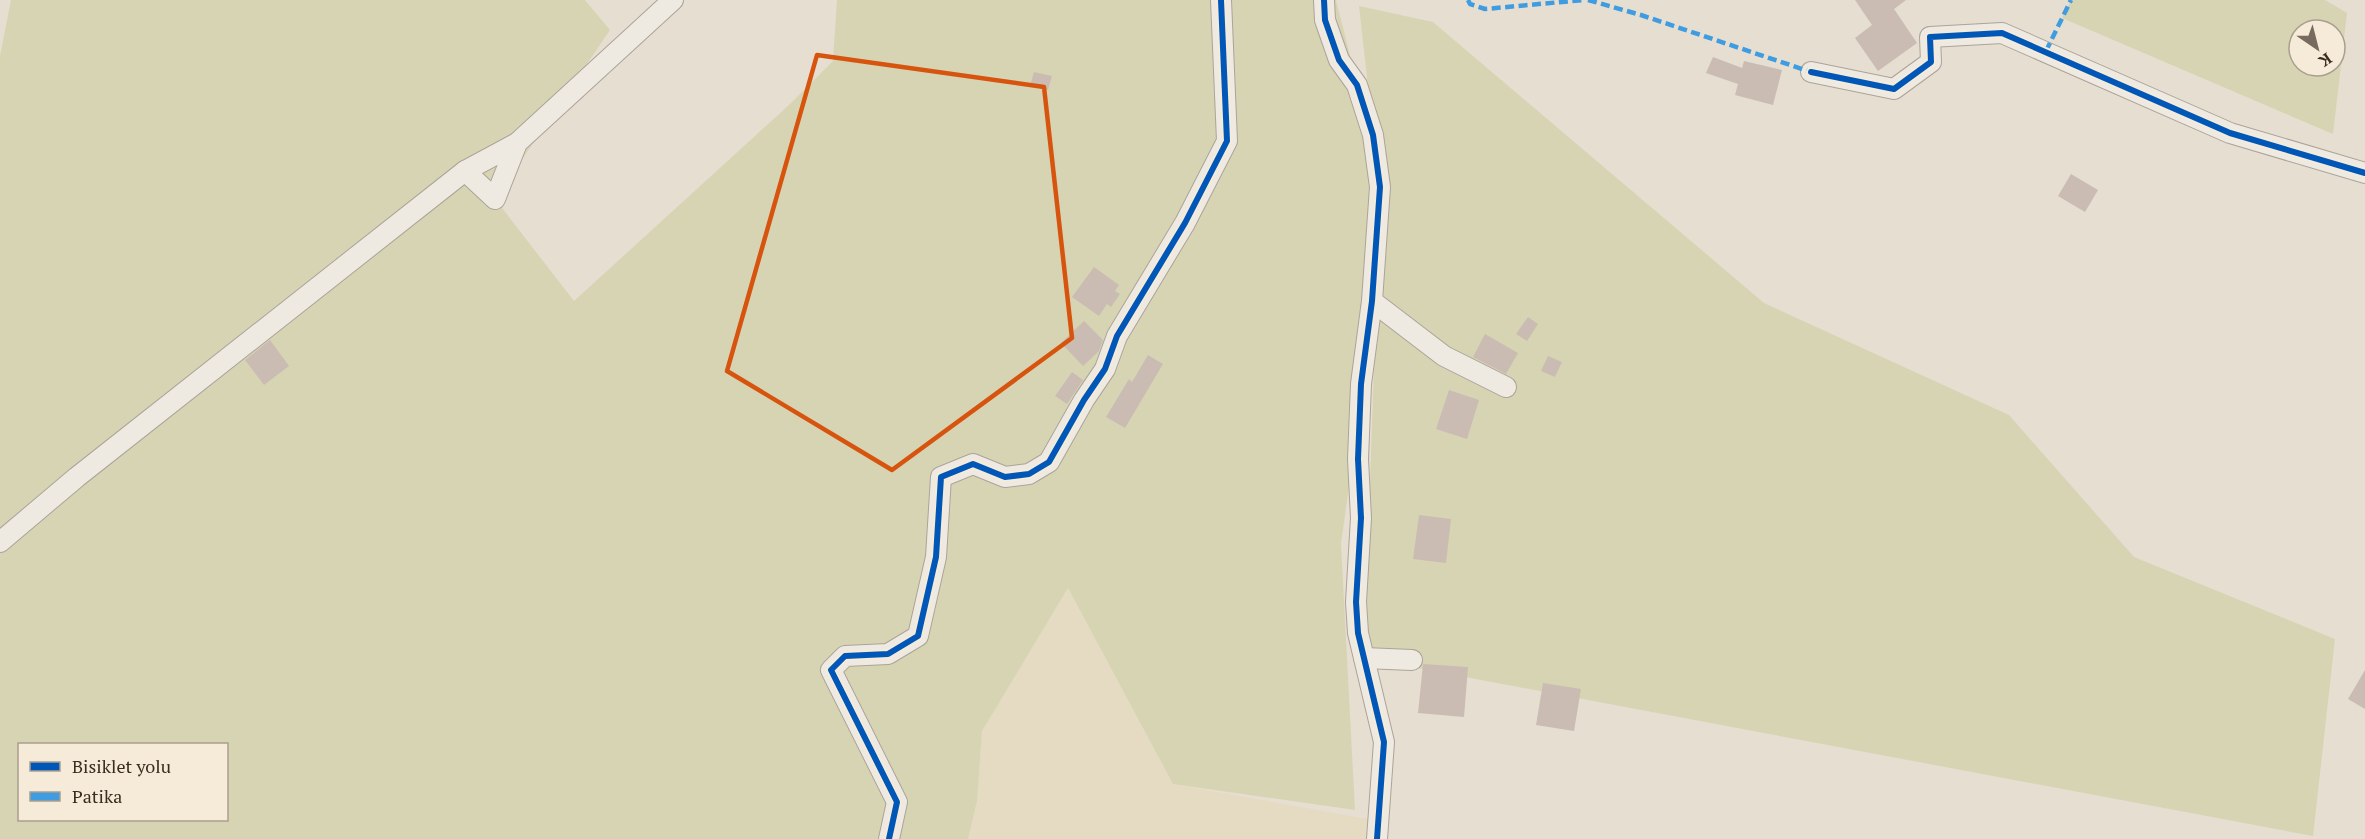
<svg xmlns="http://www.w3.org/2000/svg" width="2365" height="839" font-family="'PT Serif',serif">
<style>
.farmland{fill:#e5dbc2}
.green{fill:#d7d4b4;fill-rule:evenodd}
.building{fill:#cabcb2}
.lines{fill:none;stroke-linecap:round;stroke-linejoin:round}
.minor-casing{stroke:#aca399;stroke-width:22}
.minor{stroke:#eeeae2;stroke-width:20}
.quiet{stroke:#3f9ce0;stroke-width:4.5;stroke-dasharray:9 4.5;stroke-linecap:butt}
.cycleway-casing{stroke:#f5ebd8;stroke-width:10}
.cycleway{stroke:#0057b8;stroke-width:6}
.marked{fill:none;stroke:#d7540e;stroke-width:4.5;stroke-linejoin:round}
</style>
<rect width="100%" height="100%" fill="#e6ded1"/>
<!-- farmland -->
<path class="farmland" d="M1068 588 1173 784 1378 821 1383 839H968L977 801 982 731Z"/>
<!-- green -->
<g class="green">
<path d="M11 0H585L610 30 495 199 574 301 789 105 833 61 837 0H1336L1376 158 1359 6 1433 22 1764 303 2009 415 2134 557 2335 639 2313 836 1364 658 1380 187 1365 371 1341 544 1355 810 1173 784 1068 588 982 731 977 801 968 839H0V56ZM20 744H226V820H20Z"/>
<path d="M2071 0H2325L2347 13 2333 134 2062 18ZM2299 30H2335V66H2299Z"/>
</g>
<!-- building -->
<g class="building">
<path d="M1855 0H1906L1894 9 1917 43 1878 71 1855 38 1872 25Z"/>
<path d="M1713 57 1742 68 1744 61 1782 70 1773 105 1735 95 1738 84 1706 73Z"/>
<path d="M1034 72 1052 76 1048 90 1030 86Z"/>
<path d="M2071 174 2098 190 2085 212 2058 196Z"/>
<path d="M1094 267 1119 285 1115 291 1120 294 1111 307 1107 304 1099 316 1072 297Z"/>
<path d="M1528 317 1538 324 1527 341 1516 334Z"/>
<path d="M1084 321 1103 340 1099 351 1083 366 1061 343Z"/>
<path d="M1485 334 1518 353 1506 374 1473 357Z"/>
<path d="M270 340 289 366 264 385 245 360Z"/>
<path d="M1148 355 1163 364 1125 428 1106 417 1129 379 1132 382Z"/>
<path d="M1548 356 1562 362 1555 377 1541 371Z"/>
<path d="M1072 372 1083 380 1067 404 1055 396Z"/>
<path d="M1449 390 1479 400 1467 439 1436 429Z"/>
<path d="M1419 515 1451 519 1446 563 1413 559Z"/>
<path d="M1423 664 1468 667 1464 717 1418 713Z"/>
<path d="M2365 670V709L2348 699Z"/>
<path d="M1543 683 1581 689 1574 731 1536 725Z"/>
</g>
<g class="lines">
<!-- minor casing -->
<g class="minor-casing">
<g id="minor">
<path d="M1324 0 1325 20 1339 60 1357 85 1373 135 1380 187 1372 301 1361 384 1358 459 1361 518 1356 602 1358 633 1384 742 1377 839"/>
<path d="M1811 72 1894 89 1931 62 1930 37 2002 33 2230 133 2365 173"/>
<path d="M517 143 495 199 465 171 517 143 673 0"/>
<path d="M1372 301 1444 356 1506 387"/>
<path d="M0 542 77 477 465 171"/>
<path d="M1364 658 1412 660"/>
<path d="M889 839 897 802 831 670 845 656 888 654 918 636 936 557 941 477 973 464 1005 477 1029 474 1049 462 1084 400 1105 369 1117 336 1185 223 1227 141 1221 0"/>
</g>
</g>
<!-- minor -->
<use href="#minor" class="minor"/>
<!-- quiet -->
<g class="quiet">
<path d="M1468 0 1470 4 1485 9 1583 0"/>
<path d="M1588 0 1641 15 1811 72"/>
<path d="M2046 51 2071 0"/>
</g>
<!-- cycleway casing -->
<g class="cycleway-casing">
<g id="cycleway">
<path d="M1324 0 1325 20 1339 60 1357 85 1373 135 1380 187 1372 301 1361 384 1358 459 1361 518 1356 602 1358 633 1384 742 1377 839"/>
<path d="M1811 72 1894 89 1931 62 1930 37 2002 33 2230 133 2365 173"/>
<path d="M889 839 897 802 831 670 845 656 888 654 918 636 936 557 941 477 973 464 1005 477 1029 474 1049 462 1084 400 1105 369 1117 336 1185 223 1227 141 1221 0"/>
</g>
</g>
<!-- cycleway -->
<use href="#cycleway" class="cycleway"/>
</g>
<!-- marked area -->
<path class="marked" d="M817 55 1044 87 1072 338 892 470 727 371Z"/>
<!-- legend -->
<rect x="18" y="743" width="210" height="78" fill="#f5ebd8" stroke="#ab9e8f" stroke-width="1.5"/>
<rect x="30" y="762" width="30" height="9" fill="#0057b8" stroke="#ab9e8f" stroke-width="1.5"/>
<text x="72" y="773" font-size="18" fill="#3b2b21">Bisiklet yolu</text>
<rect x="30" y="792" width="30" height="9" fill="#3f9ce0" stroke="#ab9e8f" stroke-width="1.5"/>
<text x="72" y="803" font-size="18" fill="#3b2b21">Patika</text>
<!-- north arrow -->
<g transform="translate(2317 48) rotate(145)"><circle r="28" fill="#f5ebd8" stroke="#ab9e8f" stroke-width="1.5"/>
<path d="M0-4.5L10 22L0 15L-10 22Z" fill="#776a5f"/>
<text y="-9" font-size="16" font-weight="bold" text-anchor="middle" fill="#3b2b21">K</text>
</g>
</svg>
